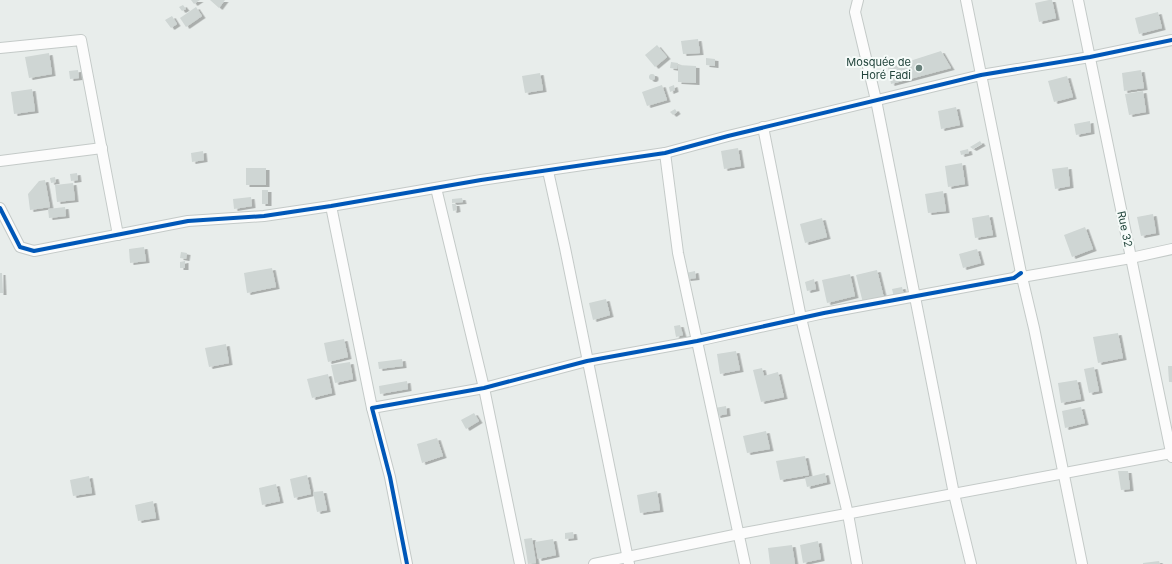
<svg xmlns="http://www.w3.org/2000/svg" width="1172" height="564" font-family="Inter,sans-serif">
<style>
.building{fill:#cfd6d4;filter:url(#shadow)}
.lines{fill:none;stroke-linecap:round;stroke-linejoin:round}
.minor-casing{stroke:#c4cac8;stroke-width:12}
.minor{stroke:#fcfcfc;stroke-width:10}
.cycleway-casing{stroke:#f6fbf9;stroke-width:6}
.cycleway{stroke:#0057b8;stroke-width:4}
.poi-dot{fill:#677f79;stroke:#f6fbf9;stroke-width:1.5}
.labels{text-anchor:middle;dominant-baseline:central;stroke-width:4;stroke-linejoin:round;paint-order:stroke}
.poi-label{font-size:11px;fill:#21443b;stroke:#f6fbf9;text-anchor:end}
.street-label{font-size:11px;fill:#21443b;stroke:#f6fbf9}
</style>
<defs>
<filter id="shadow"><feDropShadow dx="3.5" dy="2" stdDeviation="0" flood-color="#0004"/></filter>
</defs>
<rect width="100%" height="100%" fill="#e8edeb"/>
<!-- building -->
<g class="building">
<path d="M191 0H200L194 4Z"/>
<path d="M210 0H225L219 8Z"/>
<path d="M1049 0H1052L1056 18 1039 22 1035 3Z"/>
<path d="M183 5 186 9 182 11 179 7Z"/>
<path d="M196 7 202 16 186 27 180 18Z"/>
<path d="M1158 12 1162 28 1139 34 1135 18Z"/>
<path d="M172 16 177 24 171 28 165 20Z"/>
<path d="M698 39 700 53 683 54 681 41Z"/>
<path d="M657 45 667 57 655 67 645 55Z"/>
<path d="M941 51 951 68 891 84 888 68Z"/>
<path d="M49 53 52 74 29 78 25 57Z"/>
<path d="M706 58 715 59V66L706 65Z"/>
<path d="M671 62 678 63 677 69 670 68Z"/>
<path d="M678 65 696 66V83L678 82Z"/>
<path d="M78 70 79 78 70 79 69 71Z"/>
<path d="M1141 70 1144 88 1124 91 1122 73Z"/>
<path d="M540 73 543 90 525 93 522 76Z"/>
<circle cx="652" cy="77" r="3"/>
<path d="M1067 76 1073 97 1054 102 1048 81Z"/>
<path d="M662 85 667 100 647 106 642 92Z"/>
<path d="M674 85 675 90 670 92 669 87Z"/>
<path d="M32 89 35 111 14 114 11 92Z"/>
<path d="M1143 91 1146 112 1129 115 1125 94Z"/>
<path d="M956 107 960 125 941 129 938 111Z"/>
<path d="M675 109 677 112 673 115 670 112Z"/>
<path d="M1090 121 1091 132 1076 135 1074 124Z"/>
<path d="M980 141 982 144 973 149 970 147Z"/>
<path d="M738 148 741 166 724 169 721 151Z"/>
<path d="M968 149 969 153 961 155 960 151Z"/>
<path d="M203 151 204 160 192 162 191 153Z"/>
<path d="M962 163 965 184 948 187 945 166Z"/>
<path d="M1068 167 1070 186 1055 189 1052 169Z"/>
<rect x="246" y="168" width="20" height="17"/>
<path d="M77 173 78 180 71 181 70 174Z"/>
<path d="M55 177 56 182 51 183 50 178Z"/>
<path d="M45 180 50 207 30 210 28 194 39 181Z"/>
<path d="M73 183 75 200 57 202 55 185Z"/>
<rect x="262" y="190" width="6" height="14"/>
<path d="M943 191 946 211 928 213 925 194Z"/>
<path d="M251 197 252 206 234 209 233 199Z"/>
<path d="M462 198 463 202 452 203V199Z"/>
<path d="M452 204H456L457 210 453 211Z"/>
<path d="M65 207 66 216 49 218 48 209Z"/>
<path d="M1153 214 1156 233 1141 236 1137 217Z"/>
<path d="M989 215 993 235 975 238 972 218Z"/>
<path d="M822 218 827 237 805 243 800 224Z"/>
<path d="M1085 227 1093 249 1072 257 1064 235Z"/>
<path d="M144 247 146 261 130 263 129 249Z"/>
<path d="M977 249 981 263 963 268 959 254Z"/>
<path d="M181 252 187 253 186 259 180 258Z"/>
<path d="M185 261V268H180V262Z"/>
<path d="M272 268 276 287 247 293 244 273Z"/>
<path d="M877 270 884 298 863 303 856 275Z"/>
<path d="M695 271 696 278 687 279 686 273Z"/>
<path d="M0 273H2L3 293H0Z"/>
<path d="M850 274 855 296 827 303 822 280Z"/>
<path d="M814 279 816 289 807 291 805 282Z"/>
<path d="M902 287 904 295 894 297 892 289Z"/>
<path d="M606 299 610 315 593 320 589 303Z"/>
<path d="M680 325 683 335 676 337 674 326Z"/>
<path d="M1118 333 1123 358 1098 363 1093 337Z"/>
<path d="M344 339 348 357 328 362 324 343Z"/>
<path d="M226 344 229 363 209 367 205 348Z"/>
<path d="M736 351 740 370 720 374 717 354Z"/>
<path d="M402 359 403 366 379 369 378 362Z"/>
<path d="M350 362 353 379 335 383 331 365Z"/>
<path d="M1168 366H1172V382H1169Z"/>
<path d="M1094 367 1099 391 1089 393 1084 369Z"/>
<path d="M762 368 764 376 778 372 784 397 761 402 753 370Z"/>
<path d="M328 374 332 393 312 398 307 379Z"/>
<path d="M1077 380 1081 399 1061 403 1058 383Z"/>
<path d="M407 381 408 389 380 394 379 386Z"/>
<path d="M726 406 727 414 717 416 715 408Z"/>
<path d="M1081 407 1085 423 1065 428 1062 411Z"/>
<path d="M474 413 479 421 466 429 461 420Z"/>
<path d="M766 431 770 449 747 453 743 436Z"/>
<path d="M437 438 443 456 422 463 417 444Z"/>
<path d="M805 456 809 475 780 480 776 461Z"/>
<path d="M1118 471H1128L1130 489 1121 490Z"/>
<path d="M825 473 827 482 807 487 805 478Z"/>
<path d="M307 475 311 494 294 498 290 479Z"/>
<path d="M89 476 92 493 73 496 70 480Z"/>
<path d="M276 484 280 501 262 505 259 488Z"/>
<path d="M323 491 327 510 317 512 313 492Z"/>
<path d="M657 491 660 510 640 513 637 495Z"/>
<path d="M153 501 156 518 138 521 135 505Z"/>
<path d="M573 532 574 538 565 539V533Z"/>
<path d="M532 538 536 563 528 564 524 539Z"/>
<path d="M553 539 556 555 538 559 535 542Z"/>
<path d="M818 541 821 559 803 563 800 545Z"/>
<path d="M792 545 795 564H770L768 548Z"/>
<path d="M1159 561 1160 564H1143V563Z"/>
</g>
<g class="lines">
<!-- minor casing -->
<g class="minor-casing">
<g id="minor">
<path d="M858 0 855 12 876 100 954 494 971 564"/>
<path d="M966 0 1021 273 1034 328 1082 564"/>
<path d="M1078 0 1172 457"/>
<path d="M0 48 81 40 118 235"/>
<path d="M763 127 801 318 848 514 857 564"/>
<path d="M665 153 678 253 745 564"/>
<path d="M0 161 102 148"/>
<path d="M548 171 565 248 629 564"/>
<path d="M436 188 484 388 520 564"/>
<path d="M331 206 372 408"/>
<path d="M0 208 20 247 34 251 188 221 264 216 331 206 481 180 665 153 728 136 981 75 1090 57 1172 40"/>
<path d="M1016 278 1131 258 1172 249"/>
<path d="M407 564 390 477 372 408 484 388 587 361 697 341 824 313 1014 278 1021 273"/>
<path d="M594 564 739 534 1172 453"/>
</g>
</g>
<!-- minor -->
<use href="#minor" class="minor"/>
<!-- cycleway casing -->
<g class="cycleway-casing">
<g id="cycleway">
<path d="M0 208 20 247 34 251 188 221 264 216 331 206 481 180 665 153 728 136 981 75 1090 57 1172 40"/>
<path d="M407 564 390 477 372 408 484 388 587 361 697 341 824 313 1014 278 1021 273"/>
</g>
</g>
<!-- cycleway -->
<use href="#cycleway" class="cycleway"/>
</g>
<!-- markers -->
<circle class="poi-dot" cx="919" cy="68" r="4"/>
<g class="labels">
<!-- poi labels -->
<g class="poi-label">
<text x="911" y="62">Mosquée de<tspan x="911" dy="13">Horé Fadi</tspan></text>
</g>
<!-- street labels -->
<g class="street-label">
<text transform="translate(1125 229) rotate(78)">Rue 32</text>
</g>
</g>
</svg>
